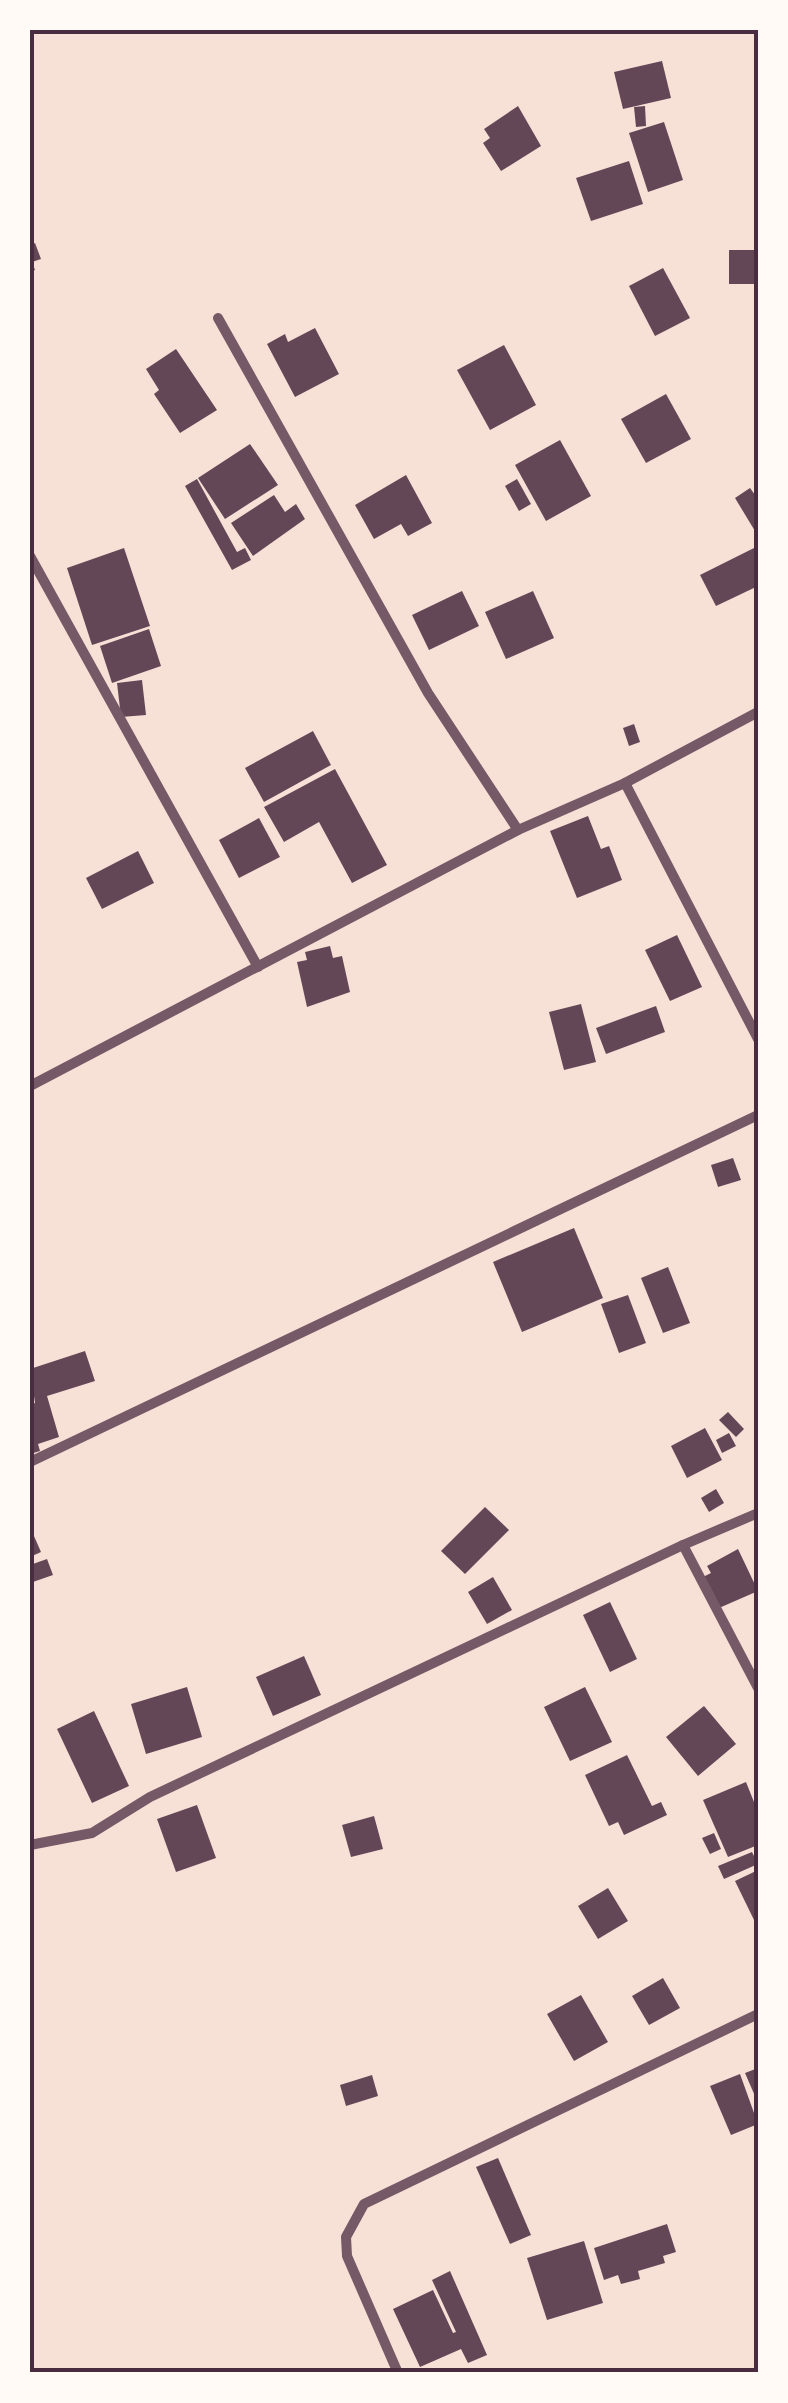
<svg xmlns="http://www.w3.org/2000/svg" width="788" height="2403" font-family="Mulish,sans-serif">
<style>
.building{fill:#644757}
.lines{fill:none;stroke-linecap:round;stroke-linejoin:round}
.minor{stroke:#755966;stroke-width:10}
.neatline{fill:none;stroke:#4a2c40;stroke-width:4}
</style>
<rect width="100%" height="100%" fill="#f7e1d7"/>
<!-- building -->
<g class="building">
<path d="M662 61 671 98 623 109 614 72Z"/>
<path d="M518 106 541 146 501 171 483 143 490 138 484 129Z"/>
<path d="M645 106 646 126 636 127 634 107Z"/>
<path d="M664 122 683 180 648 192 629 133Z"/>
<path d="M629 161 643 204 591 221 576 178Z"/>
<path d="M35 243 41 259 32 262 35 270 30 272V245Z"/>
<rect x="729" y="250" width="29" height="34"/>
<path d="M663 268 690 318 655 336 629 286Z"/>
<path d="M315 328 339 374 295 397 267 344 285 334 288 342Z"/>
<path d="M504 345 536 405 490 430 457 370Z"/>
<path d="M176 349 217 410 180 433 154 394 159 390 146 369Z"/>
<path d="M666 394 691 439 646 463 621 419Z"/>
<path d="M560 440 591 496 546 521 515 465Z"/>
<path d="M250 444 278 485 225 519 198 478Z"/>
<path d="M406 475 432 523 408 536 401 524 374 539 355 505Z"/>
<path d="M197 479 237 552 245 548 251 560 232 570 185 486Z"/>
<path d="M517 479 531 504 519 511 505 486Z"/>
<path d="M750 488 758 499V536L735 498Z"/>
<path d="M274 495 285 512 296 504 305 519 253 556 231 523Z"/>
<path d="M758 546V586L716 606 700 575Z"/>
<path d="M124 548 150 626 92 645 67 568Z"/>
<path d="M462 591 479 626 429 650 412 615Z"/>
<path d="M533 591 554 638 506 659 485 612Z"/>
<path d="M149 629 161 666 112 683 100 646Z"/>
<path d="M142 680 146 715 121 717 117 683Z"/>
<path d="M634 724 640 742 629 746 623 728Z"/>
<path d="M313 731 331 765 264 802 245 768Z"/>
<path d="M335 769 387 865 352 883 319 822 284 842 264 807Z"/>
<path d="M588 816 601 849 609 846 622 880 577 898 550 831Z"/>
<path d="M259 818 280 857 239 878 219 840Z"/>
<path d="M138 851 154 883 102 909 86 878Z"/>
<path d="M677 935 702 987 670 1001 645 950Z"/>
<path d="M330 946 333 958 342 956 350 992 307 1007 297 962 307 960 305 952Z"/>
<path d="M581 1004 596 1062 564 1070 549 1012Z"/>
<path d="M656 1006 665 1032 606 1054 596 1028Z"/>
<path d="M733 1158 741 1180 718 1187 711 1165Z"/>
<path d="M574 1228 603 1298 522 1332 493 1262Z"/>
<path d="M668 1267 690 1323 663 1333 641 1278Z"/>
<path d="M628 1295 646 1343 619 1353 601 1304Z"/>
<path d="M85 1351 95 1381 47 1396 59 1437 38 1444 40 1451 30 1454V1405L35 1403 30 1369Z"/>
<path d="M728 1412 744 1429 736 1437 719 1420Z"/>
<path d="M705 1428 722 1460 687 1478 671 1446Z"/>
<path d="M729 1433 736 1446 722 1453 716 1440Z"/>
<path d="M716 1489 724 1503 709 1512 701 1498Z"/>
<path d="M485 1507 509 1530 465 1574 441 1551Z"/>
<path d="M30 1527 41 1552 30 1557Z"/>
<path d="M738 1549 758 1591 719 1608 703 1577 711 1573 707 1566Z"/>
<path d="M47 1559 53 1575 30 1583V1565Z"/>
<path d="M493 1577 512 1610 487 1624 468 1592Z"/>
<path d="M610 1602 637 1659 610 1672 583 1615Z"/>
<path d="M304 1656 321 1695 273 1716 256 1677Z"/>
<path d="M187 1687 202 1737 146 1754 131 1704Z"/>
<path d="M585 1687 612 1742 570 1761 544 1707Z"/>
<path d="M704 1706 736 1744 698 1776 666 1737Z"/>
<path d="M94 1711 129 1786 92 1803 57 1729Z"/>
<path d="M627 1755 652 1806 661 1802 667 1815 624 1835 618 1822 609 1826 585 1775Z"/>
<path d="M746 1782 758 1812V1845L728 1857 703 1800Z"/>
<path d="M197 1805 216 1858 176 1872 157 1819Z"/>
<path d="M374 1816 383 1849 351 1857 342 1825Z"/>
<path d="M714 1833 721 1849 710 1854 702 1838Z"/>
<path d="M752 1852 758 1864 724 1879 718 1866Z"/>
<path d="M758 1870V1921L755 1922 735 1881Z"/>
<path d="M608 1888 628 1921 598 1939 578 1906Z"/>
<path d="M663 1978 680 2008 649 2025 632 1996Z"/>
<path d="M581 1995 608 2042 574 2061 547 2014Z"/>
<path d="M758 2068V2103L745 2073Z"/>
<path d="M740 2074 758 2124 731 2135 710 2086Z"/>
<path d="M372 2075 378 2096 346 2106 340 2085Z"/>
<path d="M498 2158 531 2235 510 2244 476 2167Z"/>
<path d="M667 2224 676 2252 663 2256 665 2263 638 2271 640 2279 621 2284 618 2275 604 2280 594 2248Z"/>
<path d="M584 2241 603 2303 547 2320 527 2258Z"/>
<path d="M450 2271 487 2355 468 2363 461 2349 420 2367 393 2309 433 2290 453 2333 456 2332 432 2280Z"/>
</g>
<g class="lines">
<!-- minor -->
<g class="minor">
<path d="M218 318 428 693 518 830"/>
<path d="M30 556 258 967"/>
<path d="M625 783 758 1039"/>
<path d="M30 1086 518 830 625 783 758 712"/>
<path d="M30 1462 758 1115"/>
<path d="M758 1513 683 1545 758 1688"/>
<path d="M30 1845 92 1833 150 1797 683 1545"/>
<path d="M398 2373 347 2256 346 2237 364 2204 758 2014"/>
</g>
</g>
<!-- border -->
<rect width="788" height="2403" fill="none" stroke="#fffaf5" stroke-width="65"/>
<rect x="32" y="32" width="724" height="2338" class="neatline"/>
</svg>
